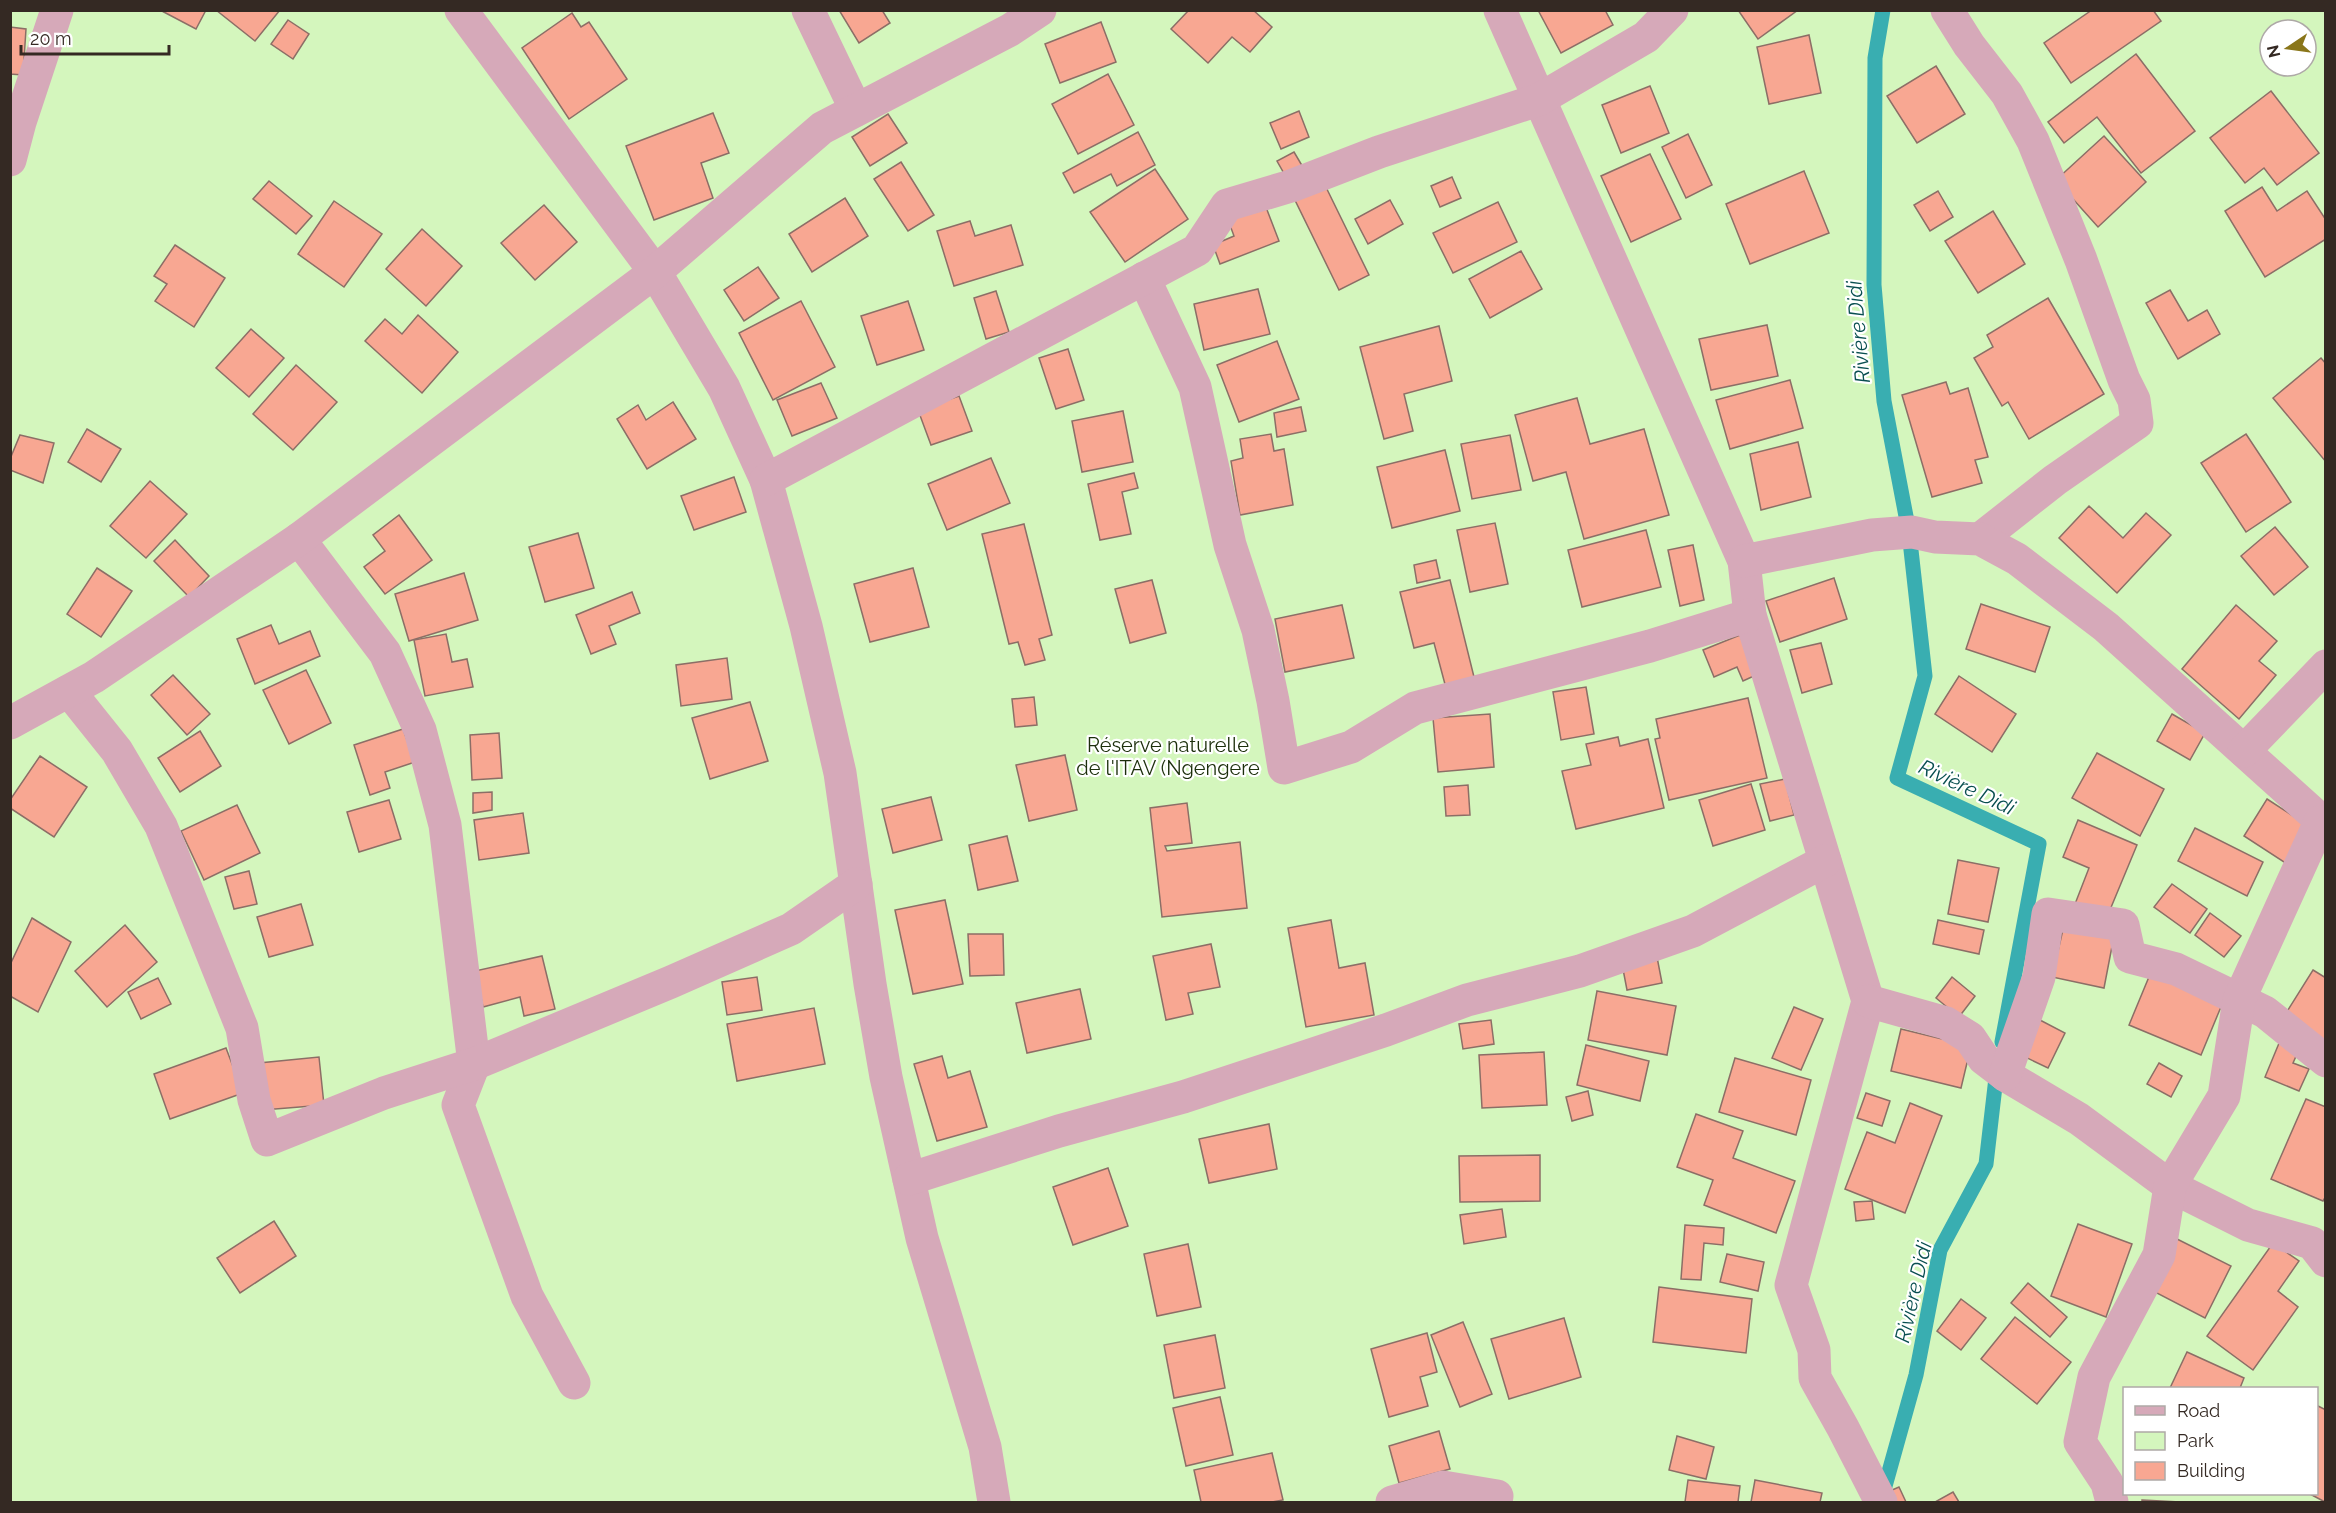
<svg xmlns="http://www.w3.org/2000/svg" width="2336" height="1513" font-family="Raleway,sans-serif">
<style>
.green{fill:#d4f6bd;fill-rule:evenodd}
.lines{fill:none;stroke-linecap:round;stroke-linejoin:round}
.stream{stroke:#39aeb1;stroke-width:15}
.building{fill:#f8a792;stroke:#8c6e66;stroke-width:1.5}
.minor{stroke:#d6a9b9;stroke-width:33}
.labels{text-anchor:middle;dominant-baseline:central;stroke-width:4.5;stroke-linejoin:round;paint-order:stroke}
.park-label{font-size:20px;fill:#1c2f0b;stroke:#fff}
.water-label{font-size:21px;font-style:italic;fill:#094f50;stroke:#fff}
</style>
<rect width="100%" height="100%" fill="#fdf6f3"/>
<!-- green -->
<path class="green" d="M11 11H2325V1502H11ZM2270 30H2306V66H2270ZM2124 1388H2316V1494H2124Z"/>
<g class="lines">
<!-- stream -->
<g class="stream">
<path d="M1883 10 1875 58 1874 285 1884 401 1909 532 1925 676 1897 778 2039 844 2002 1042"/>
<path d="M1882 1497 1916 1375 1940 1250 1986 1164 1997 1069"/>
</g>
</g>
<!-- building -->
<g class="building">
<path d="M160 10H206L196 29Z"/>
<path d="M216 10H280L255 41Z"/>
<path d="M839 10H882L890 23 859 43Z"/>
<path d="M1189 10H1253L1272 27 1250 52 1232 37 1208 63 1171 29Z"/>
<path d="M1538 10H1605L1613 25 1561 53Z"/>
<path d="M1738 10H1798L1758 39Z"/>
<path d="M2092 10H2153L2161 21 2071 83 2044 43Z"/>
<path d="M572 13 581 27 589 22 627 79 569 119 522 48Z"/>
<path d="M288 20 309 34 293 59 271 44Z"/>
<path d="M1101 22 1116 62 1060 83 1045 44Z"/>
<path d="M10 27 26 29 23 75 10 74Z"/>
<path d="M1809 35 1821 93 1769 104 1757 47Z"/>
<path d="M2136 54 2195 131 2141 173 2097 117 2064 143 2048 122Z"/>
<path d="M1936 66 1965 114 1917 143 1887 96Z"/>
<path d="M1108 74 1134 125 1078 154 1052 104Z"/>
<path d="M1650 86 1669 133 1621 153 1602 105Z"/>
<path d="M2271 91 2319 153 2277 185 2264 168 2245 183 2210 138Z"/>
<path d="M1299 111 1309 137 1281 149 1270 123Z"/>
<path d="M713 113 729 153 701 163 713 198 654 220 626 146Z"/>
<path d="M888 114 907 143 870 166 852 137Z"/>
<path d="M1138 132 1155 165 1117 186 1111 174 1074 193 1063 173Z"/>
<path d="M1688 134 1712 185 1686 198 1662 147Z"/>
<path d="M2104 136 2146 182 2098 227 2056 180Z"/>
<path d="M1294 152 1307 174 1290 184 1277 161Z"/>
<path d="M1650 154 1681 219 1631 242 1601 176Z"/>
<path d="M901 162 934 215 908 231 874 179Z"/>
<path d="M1155 169 1188 219 1125 262 1090 212Z"/>
<path d="M1804 171 1829 233 1750 264 1726 204Z"/>
<path d="M1321 177 1369 275 1339 290 1291 192Z"/>
<path d="M1452 177 1461 198 1440 207 1431 186Z"/>
<path d="M269 181 312 216 296 234 253 199Z"/>
<path d="M2262 187 2277 211 2307 191 2326 220V239L2265 277 2225 211Z"/>
<path d="M1938 191 1953 217 1930 231 1914 205Z"/>
<path d="M845 198 868 236 812 272 789 234Z"/>
<path d="M1390 200 1403 224 1368 244 1355 219Z"/>
<path d="M334 201 382 234 344 287 298 254Z"/>
<path d="M1264 202 1279 241 1220 264 1213 245 1234 236 1227 217Z"/>
<path d="M1498 202 1517 242 1453 273 1433 233Z"/>
<path d="M544 205 577 242 535 280 501 243Z"/>
<path d="M1993 211 2025 264 1978 293 1945 241Z"/>
<path d="M970 221 975 236 1011 225 1023 265 954 286 937 231Z"/>
<path d="M422 229 462 266 426 306 386 269Z"/>
<path d="M175 245 225 278 194 327 155 301 167 284 154 276Z"/>
<path d="M1521 251 1542 289 1490 318 1469 279Z"/>
<path d="M758 267 779 298 744 321 724 290Z"/>
<path d="M1258 289 1270 334 1204 350 1194 304Z"/>
<path d="M2170 290 2188 321 2207 310 2220 334 2178 359 2146 303Z"/>
<path d="M996 291 1009 332 986 339 974 298Z"/>
<path d="M2048 298 2104 394 2029 439 2008 402 2002 406 1974 358 1993 347 1987 335Z"/>
<path d="M801 301 835 367 773 400 739 333Z"/>
<path d="M908 301 924 350 877 365 861 316Z"/>
<path d="M418 315 458 352 422 393 365 341 385 319 402 334Z"/>
<path d="M1767 325 1778 376 1711 390 1699 339Z"/>
<path d="M1439 326 1452 381 1404 394 1413 431 1384 439 1360 347Z"/>
<path d="M251 329 284 358 249 397 216 368Z"/>
<path d="M1277 341 1299 399 1239 422 1217 365Z"/>
<path d="M1068 349 1084 400 1056 409 1039 358Z"/>
<path d="M2321 358 2326 364V462L2273 398Z"/>
<path d="M296 365 337 402 293 450 253 414Z"/>
<path d="M1790 380 1803 428 1730 449 1716 400Z"/>
<path d="M1946 382 1950 394 1968 388 1988 457 1975 460 1982 483 1932 497 1902 395Z"/>
<path d="M821 383 837 418 792 436 777 400Z"/>
<path d="M959 396 972 431 931 445 918 410Z"/>
<path d="M1577 398 1590 444 1644 429 1669 515 1584 539 1566 472 1533 481 1515 415Z"/>
<path d="M673 402 696 439 647 469 617 419 638 405 646 420Z"/>
<path d="M1301 407 1306 431 1277 437 1274 413Z"/>
<path d="M1123 411 1133 462 1082 472 1072 421Z"/>
<path d="M87 429 121 449 101 482 68 462Z"/>
<path d="M1271 434 1274 451 1284 449 1293 505 1240 515 1231 461 1243 458 1240 439Z"/>
<path d="M2246 434 2291 502 2246 532 2201 463Z"/>
<path d="M20 435 54 443 43 483 10 470V459Z"/>
<path d="M1510 435 1521 490 1472 499 1461 444Z"/>
<path d="M1798 442 1811 497 1761 510 1750 454Z"/>
<path d="M1445 450 1460 511 1392 528 1377 467Z"/>
<path d="M991 458 1010 503 947 530 928 484Z"/>
<path d="M1134 473 1138 488 1122 492 1131 534 1100 540 1088 484Z"/>
<path d="M734 477 746 512 694 530 681 496Z"/>
<path d="M150 481 187 514 146 558 110 526Z"/>
<path d="M2089 506 2123 538 2146 513 2171 535 2117 593 2059 538Z"/>
<path d="M399 515 432 560 385 594 364 567 385 551 373 535Z"/>
<path d="M1495 523 1508 584 1470 592 1457 530Z"/>
<path d="M1024 524 1052 635 1039 639 1045 660 1025 665 1018 642 1009 644 982 534Z"/>
<path d="M2275 527 2308 567 2274 595 2241 556Z"/>
<path d="M1646 530 1661 587 1582 607 1568 550Z"/>
<path d="M578 533 594 588 545 602 529 547Z"/>
<path d="M175 540 209 576 189 597 154 561Z"/>
<path d="M1693 545 1704 600 1680 606 1668 550Z"/>
<path d="M1436 560 1440 578 1417 583 1414 565Z"/>
<path d="M97 568 132 591 101 637 67 614Z"/>
<path d="M913 568 929 627 870 642 854 584Z"/>
<path d="M464 573 478 620 409 641 395 594Z"/>
<path d="M1834 578 1847 619 1780 642 1766 601Z"/>
<path d="M1152 580 1166 633 1130 643 1115 589Z"/>
<path d="M1450 580 1475 681 1446 688 1434 643 1414 648 1400 592Z"/>
<path d="M632 592 640 613 609 626 616 644 591 654 576 615Z"/>
<path d="M1981 604 2050 627 2035 672 1966 649Z"/>
<path d="M1342 605 1354 658 1285 672 1275 619Z"/>
<path d="M2236 605 2277 641 2259 661 2276 675 2239 719 2182 669Z"/>
<path d="M271 625 279 644 310 631 320 656 255 684 237 639Z"/>
<path d="M446 634 452 662 467 659 473 687 425 696 414 640Z"/>
<path d="M1740 635 1756 675 1743 681 1737 667 1714 677 1703 650Z"/>
<path d="M1821 643 1832 684 1802 693 1790 650Z"/>
<path d="M727 658 732 699 681 706 676 665Z"/>
<path d="M306 670 331 723 289 744 263 690Z"/>
<path d="M173 675 210 714 187 735 151 695Z"/>
<path d="M1959 676 2016 714 1992 752 1935 714Z"/>
<path d="M1586 687 1594 734 1561 740 1553 692Z"/>
<path d="M1034 697 1037 725 1015 727 1012 699Z"/>
<path d="M1748 698 1767 778 1669 800 1655 739 1660 738 1656 719Z"/>
<path d="M750 702 768 761 710 779 692 718Z"/>
<path d="M1490 714 1494 767 1438 772 1433 718Z"/>
<path d="M2172 714 2205 733 2190 760 2157 741Z"/>
<path d="M403 729 415 762 385 772 390 788 370 795 354 745Z"/>
<path d="M200 731 221 766 180 792 158 758Z"/>
<path d="M499 733 502 778 472 780 470 735Z"/>
<path d="M1618 737 1620 746 1648 739 1664 808 1576 829 1562 771 1591 765 1586 744Z"/>
<path d="M2097 753 2164 789 2140 836 2072 798Z"/>
<path d="M1065 755 1077 810 1029 821 1016 765Z"/>
<path d="M40 756 87 787 54 837 10 808V800Z"/>
<path d="M1785 779 1794 815 1770 821 1760 784Z"/>
<path d="M1751 784 1765 830 1713 846 1699 800Z"/>
<path d="M1468 785 1470 815 1446 816 1444 787Z"/>
<path d="M492 792V810L473 813V793Z"/>
<path d="M931 797 942 840 893 853 882 809Z"/>
<path d="M2267 799 2310 827 2287 864 2244 836Z"/>
<path d="M389 800 401 839 359 852 347 812Z"/>
<path d="M1187 803 1192 843 1165 846 1167 851 1240 842 1247 908 1162 917 1150 808Z"/>
<path d="M237 805 260 853 204 880 181 831Z"/>
<path d="M523 813 529 853 479 860 474 820Z"/>
<path d="M2078 820 2137 845 2107 917 2075 904 2089 868 2063 857Z"/>
<path d="M2195 828 2263 862 2247 896 2178 861Z"/>
<path d="M1007 836 1018 881 978 890 969 845Z"/>
<path d="M1958 860 1999 868 1988 922 1948 914Z"/>
<path d="M249 871 257 904 234 909 225 877Z"/>
<path d="M2172 884 2207 909 2190 933 2154 907Z"/>
<path d="M945 900 963 984 913 994 895 910Z"/>
<path d="M301 904 313 945 269 957 257 917Z"/>
<path d="M2210 913 2241 936 2224 957 2195 935Z"/>
<path d="M32 918 71 942 38 1012 10 996V965Z"/>
<path d="M1331 920 1339 968 1365 963 1374 1015 1306 1027 1288 928Z"/>
<path d="M1938 920 1984 930 1979 954 1933 944Z"/>
<path d="M125 925 157 962 107 1007 75 971Z"/>
<path d="M2064 925 2114 936 2104 988 2052 977Z"/>
<path d="M968 934H1003L1004 975 970 976Z"/>
<path d="M1211 944 1220 987 1188 993 1193 1014 1166 1020 1153 956Z"/>
<path d="M542 956 555 1009 524 1016 520 997 483 1007 475 971Z"/>
<path d="M1657 957 1662 983 1627 990 1622 964Z"/>
<path d="M2313 970 2326 978V1044L2283 1018Z"/>
<path d="M2151 972 2223 1002 2201 1055 2129 1025Z"/>
<path d="M757 977 762 1010 727 1015 722 982Z"/>
<path d="M1952 977 1975 996 1959 1017 1936 998Z"/>
<path d="M158 978 171 1004 141 1019 128 992Z"/>
<path d="M1080 989 1091 1039 1027 1053 1016 1003Z"/>
<path d="M1597 991 1676 1006 1667 1055 1588 1040Z"/>
<path d="M1794 1007 1823 1019 1801 1070 1772 1058Z"/>
<path d="M814 1008 825 1064 737 1081 727 1024Z"/>
<path d="M2038 1019 2065 1033 2048 1068 2021 1055Z"/>
<path d="M1491 1020 1494 1044 1463 1049 1459 1024Z"/>
<path d="M1901 1029 1971 1046 1961 1088 1891 1071Z"/>
<path d="M2282 1036 2301 1045 2293 1063 2309 1069 2299 1091 2265 1077Z"/>
<path d="M1586 1045 1649 1061 1640 1101 1577 1085Z"/>
<path d="M226 1048 243 1093 170 1119 154 1074Z"/>
<path d="M1544 1052 1547 1105 1482 1108 1479 1055Z"/>
<path d="M942 1056 948 1078 970 1071 987 1127 937 1141 914 1064Z"/>
<path d="M319 1057 324 1105 263 1110 259 1063Z"/>
<path d="M1735 1058 1811 1080 1796 1135 1719 1112Z"/>
<path d="M2159 1063 2182 1076 2171 1097 2147 1084Z"/>
<path d="M1588 1091 1593 1115 1572 1121 1566 1097Z"/>
<path d="M1866 1093 1890 1101 1882 1126 1857 1118Z"/>
<path d="M2306 1099 2326 1107V1196L2323 1201 2271 1179Z"/>
<path d="M1910 1103 1942 1116 1905 1213 1845 1189 1867 1132 1895 1143Z"/>
<path d="M1696 1114 1743 1131 1733 1158 1795 1181 1776 1233 1704 1205 1713 1180 1677 1167Z"/>
<path d="M1269 1124 1277 1169 1209 1183 1199 1139Z"/>
<path d="M1540 1155V1201L1460 1202 1459 1156Z"/>
<path d="M1108 1168 1128 1226 1073 1245 1053 1187Z"/>
<path d="M1872 1201 1874 1219 1856 1221 1854 1202Z"/>
<path d="M1502 1209 1506 1237 1464 1244 1460 1215Z"/>
<path d="M274 1221 296 1256 240 1293 217 1258Z"/>
<path d="M2078 1224 2132 1244 2106 1317 2051 1296Z"/>
<path d="M1685 1225 1724 1228 1723 1245 1704 1243 1701 1280 1681 1279Z"/>
<path d="M2177 1239 2231 1266 2205 1318 2151 1290Z"/>
<path d="M2273 1243 2299 1261 2278 1291 2298 1307 2253 1370 2207 1336Z"/>
<path d="M1188 1244 1201 1307 1157 1316 1144 1254Z"/>
<path d="M1727 1254 1764 1262 1758 1291 1720 1282Z"/>
<path d="M2028 1283 2067 1317 2050 1337 2011 1303Z"/>
<path d="M1659 1287 1752 1299 1746 1353 1653 1342Z"/>
<path d="M1961 1299 1986 1318 1961 1350 1937 1331Z"/>
<path d="M2015 1317 2071 1362 2037 1404 1981 1359Z"/>
<path d="M1564 1318 1581 1377 1509 1399 1491 1339Z"/>
<path d="M1463 1322 1492 1394 1460 1407 1431 1335Z"/>
<path d="M1427 1333 1437 1372 1420 1377 1428 1406 1389 1417 1371 1349Z"/>
<path d="M1215 1335 1225 1388 1174 1398 1164 1345Z"/>
<path d="M2187 1352 2244 1378 2240 1388H2170Z"/>
<path d="M1220 1397 1233 1455 1186 1466 1173 1408Z"/>
<path d="M2316 1405 2326 1410 2325 1502 2310 1494H2316Z"/>
<path d="M1439 1431 1450 1469 1399 1483 1389 1446Z"/>
<path d="M1677 1436 1714 1447 1706 1479 1669 1470Z"/>
<path d="M1272 1453 1283 1500 1272 1502H1201L1194 1470Z"/>
<path d="M1688 1480 1740 1486 1738 1502H1685Z"/>
<path d="M1755 1480 1822 1493 1820 1502H1751Z"/>
<path d="M1899 1487 1906 1502H1886L1883 1494Z"/>
<path d="M1953 1492 1959 1502H1935Z"/>
<path d="M2142 1500 2180 1502H2142Z"/>
</g>
<g class="lines">
<!-- minor -->
<g class="minor">
<path d="M461 10 655 272 724 388 766 480 806 626 840 773 870 984 886 1077 922 1238 985 1447 994 1502"/>
<path d="M808 10 856 110"/>
<path d="M1500 10 1744 561 1750 615 1868 1001 1791 1285 1814 1350 1815 1378 1843 1428 1881 1502"/>
<path d="M1947 10 1969 45 2007 94 2033 141 2081 260 2124 380 2134 400 2137 423 2055 480 1980 539"/>
<path d="M10 160 20 122 57 10"/>
<path d="M1144 278 1195 387 1230 545 1258 630 1273 701 1284 768 1351 747 1415 708 1650 646 1750 615"/>
<path d="M766 480 1197 250 1227 205 1291 186 1379 152 1538 100 1646 37 1672 10"/>
<path d="M299 539 385 653 420 730 445 825 474 1064 458 1105 527 1296 574 1383"/>
<path d="M1744 561 1872 535 1912 532 1935 537 1980 539 2017 559 2106 627 2326 825"/>
<path d="M69 691 117 751 161 826 242 1028 254 1100 267 1140 384 1093 474 1064 671 982 791 929 856 884"/>
<path d="M10 723 94 677 299 539 655 272 822 128 1010 30 1040 10"/>
<path d="M2244 751 2326 666"/>
<path d="M1868 1001 1946 1023 1970 1038 1984 1059 2005 1075 2079 1119 2170 1186 2248 1225 2312 1243 2326 1261"/>
<path d="M2005 1075 2039 977 2048 914 2123 925 2130 957 2176 969 2265 1012 2326 1061"/>
<path d="M909 1179 1059 1131 1183 1097 1386 1030 1467 1000 1580 971 1693 931 1825 861"/>
<path d="M1392 1502 1443 1487 1497 1496 1496 1502"/>
<path d="M2112 1502 2107 1483 2080 1442 2094 1377 2159 1255 2170 1186 2224 1096 2239 1000 2320 822"/>
</g>
</g>
<g class="labels">
<!-- park labels -->
<g class="park-label">
<text x="1168" y="745">Réserve naturelle<tspan x="1168" dy="23">de l'ITAV (Ngengere</tspan></text>
</g>
<!-- water labels -->
<g class="water-label">
<text transform="translate(1858 332) rotate(-95)">Rivière Didi</text>
<text transform="translate(1967 787) rotate(25)">Rivière Didi</text>
<text transform="translate(1913 1292) rotate(-77)">Rivière Didi</text>
</g>
</g>
<!-- border -->
<rect width="2336" height="1513" fill="none" stroke="#342923" stroke-width="24"/>
<!-- legend -->
<rect x="2123" y="1387" width="195" height="108" fill="#ffffff" stroke="#aea9a7" stroke-width="1.5"/>
<rect x="2135" y="1406" width="30" height="9" fill="#d6a9b9" stroke="#aea9a7" stroke-width="1.5"/>
<text x="2177" y="1417" font-size="18" fill="#342923">Road</text>
<rect x="2135" y="1432" width="30" height="18" fill="#d4f6bd" stroke="#aea9a7" stroke-width="1.5"/>
<text x="2177" y="1447" font-size="18" fill="#342923">Park</text>
<rect x="2135" y="1462" width="30" height="18" fill="#f8a792" stroke="#aea9a7" stroke-width="1.5"/>
<text x="2177" y="1477" font-size="18" fill="#342923">Building</text>
<!-- north arrow -->
<g transform="translate(2288 48) rotate(257)"><circle r="28" fill="#ffffff" stroke="#aea9a7" stroke-width="1.5"/>
<path d="M0-4.5L10 22L0 15L-10 22Z" fill="#8a761a"/>
<text y="-9" font-size="16" font-weight="bold" text-anchor="middle" fill="#342923">N</text>
</g>
<!-- scale -->
<path d="M21 45v9h148v-9" fill="none" stroke="#342923" stroke-width="3"/>
<text x="30" y="45" font-size="18" fill="#342923" stroke="#ffffff" stroke-width="4.5" paint-order="stroke">20 m</text>
</svg>
